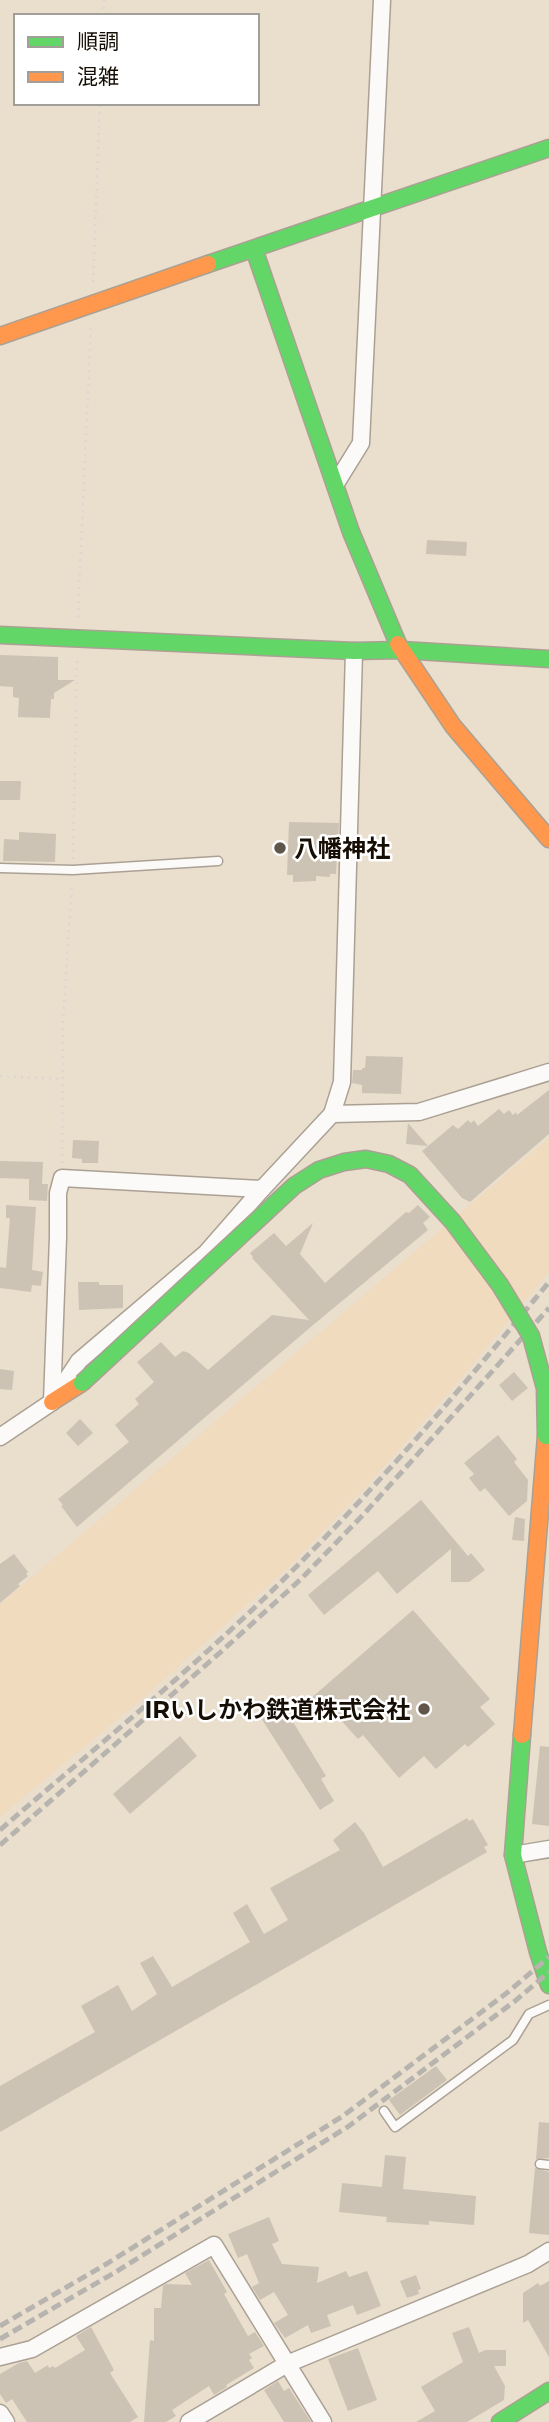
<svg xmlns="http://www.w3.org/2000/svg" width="549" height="2422" font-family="Montserrat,'Noto Sans JP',sans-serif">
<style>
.built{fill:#f0dbbe}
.building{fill:#cdc3b5}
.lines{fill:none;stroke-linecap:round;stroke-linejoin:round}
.lane-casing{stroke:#aaa194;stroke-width:11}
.street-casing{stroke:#aaa194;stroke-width:19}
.fast-casing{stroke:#aaa194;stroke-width:19}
.slow-casing{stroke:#aaa194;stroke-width:19}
.path{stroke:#dcd7d2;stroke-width:2.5;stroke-dasharray:2 5;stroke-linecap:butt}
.lane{stroke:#fcfaf8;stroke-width:8}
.street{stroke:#fcfaf8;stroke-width:16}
.fast{stroke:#63d668;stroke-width:16}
.slow{stroke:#ff974d;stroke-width:16}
.rail{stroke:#b7b4af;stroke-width:5;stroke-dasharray:10 5;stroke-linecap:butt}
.fast-bridge-casing{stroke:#aaa194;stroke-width:19;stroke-linecap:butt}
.fast-bridge{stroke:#63d668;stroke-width:16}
.poi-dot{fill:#60574a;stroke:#fff;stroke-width:2.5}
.labels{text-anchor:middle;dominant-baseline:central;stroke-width:5;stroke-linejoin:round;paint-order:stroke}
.poi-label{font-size:24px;font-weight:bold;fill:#160e04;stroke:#fff;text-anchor:start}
</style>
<rect width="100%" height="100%" fill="#eadecd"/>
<!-- built -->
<path class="built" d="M549 1138V1272L462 1377 373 1479 289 1567 143 1698 0 1817V1604Z"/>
<!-- building -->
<g class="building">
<path d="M427 540 467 542 466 556 426 554Z"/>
<path d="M0 655 58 657V680H75L54 693V699H51L50 718 18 717 19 698 13 697V687L0 686Z"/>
<path d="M0 781H21L20 800H0Z"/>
<path d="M289 822 339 823 336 874H330V877L316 876V881L293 882V875H287Z"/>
<path d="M19 832 56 834 55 862 3 861 4 839 19 840Z"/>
<path d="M366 1056 403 1057 401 1094 362 1093V1085L352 1083 353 1070H362V1068H365Z"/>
<path d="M549 1090V1134L470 1202 462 1198 422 1151 428 1146 406 1144 408 1123 428 1146 453 1125 458 1129 468 1120 471 1123 474 1120 478 1126 499 1109 504 1114 509 1110 513 1115 516 1112 517 1115Z"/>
<path d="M73 1140 99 1141 98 1163H82V1159L72 1158Z"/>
<path d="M0 1161 43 1162 42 1184H48L47 1201 29 1200V1179L0 1178Z"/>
<path d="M6 1205 36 1207 32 1270 43 1272 41 1286 32 1285 31 1292 0 1288V1267L6 1268 10 1218H6Z"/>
<path d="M418 1205 430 1217 423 1223 428 1230 313 1325 77 1527 61 1506 63 1505 58 1499 129 1442 115 1425 139 1404 135 1399 154 1382 137 1362 161 1342 175 1357 183 1351 189 1353 208 1370 272 1315 309 1320 252 1258 253 1257 250 1253 274 1233 286 1246 313 1223 300 1254 325 1283 406 1212 409 1213Z"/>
<path d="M78 1282H99V1285H123V1308L79 1310Z"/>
<path d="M0 1369 14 1371 12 1390 0 1389Z"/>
<path d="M514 1372 528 1388 512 1401 499 1385Z"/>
<path d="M80 1419 93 1433 78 1446 66 1433Z"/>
<path d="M498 1435 517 1459 514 1462 528 1480 527 1501 509 1516 485 1488 480 1492 469 1478 474 1474 464 1463Z"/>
<path d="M421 1500 468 1556 471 1553 485 1570 469 1582H451V1549L397 1594 378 1571 324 1615 308 1595Z"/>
<path d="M515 1517 525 1519 524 1541 512 1540Z"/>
<path d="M14 1554 28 1572 26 1574 28 1576 18 1584 20 1586 0 1603V1564Z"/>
<path d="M413 1610 490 1699 480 1707 495 1724 468 1747 465 1744 436 1769 424 1756 399 1778 363 1735 358 1739 337 1716 330 1722 310 1699Z"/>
<path d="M282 1704 326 1776 321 1779 334 1801 320 1810 261 1718Z"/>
<path d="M180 1736 197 1756 130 1814 113 1794Z"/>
<path d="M540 1746 549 1747V1826L532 1824Z"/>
<path d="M467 1818 469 1821 473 1819 488 1845 484 1847 487 1852 0 2132V2086L95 2032 81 2006 118 1985 132 2011 157 1994 140 1963 153 1956 172 1987 250 1942 233 1913 247 1904 264 1934 288 1920 270 1888 340 1850 333 1840 355 1822 364 1833 383 1867Z"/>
<path d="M436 2066 447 2080 400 2115 389 2100Z"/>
<path d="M539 2122 549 2123V2158L536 2159Z"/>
<path d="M385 2155 406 2157 403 2189 476 2196 474 2225 429 2221V2225L386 2222 387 2217 339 2212 342 2183 382 2187Z"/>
<path d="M535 2168 549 2172V2235L529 2233Z"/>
<path d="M269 2217 279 2241 272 2244 282 2264 319 2267 317 2283 346 2271 349 2277 367 2271 381 2306 357 2315 353 2305 327 2315 331 2326 311 2333 308 2325 285 2338 274 2323 288 2315 274 2292 260 2300 252 2287 259 2283 247 2254 238 2258 228 2234Z"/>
<path d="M209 2260 227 2292 224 2294 248 2336 255 2332 264 2346 249 2354 252 2358 249 2360 254 2368 226 2385 227 2387 214 2395 209 2386 172 2410 176 2416 166 2422H144L150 2340 154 2341V2308H161L163 2286 166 2284 192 2285 185 2273Z"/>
<path d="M416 2275 421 2289 418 2290 419 2294 407 2298 400 2281Z"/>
<path d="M549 2281V2357L528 2320 523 2323V2293L538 2283 540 2286Z"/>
<path d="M91 2327 114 2370 110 2373 138 2417 130 2422H27L12 2399 6 2403 0 2394V2374L19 2363 27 2361 35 2373 48 2365 49 2368 53 2366 55 2368 85 2350 76 2336Z"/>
<path d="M469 2327 479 2353 485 2350H506V2366H494L505 2386 504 2400 467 2422H416L435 2411 421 2387 463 2362 452 2333Z"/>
<path d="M358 2348 377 2400 348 2411 328 2359Z"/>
<path d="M278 2381 284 2391 289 2388 311 2422H284L264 2390Z"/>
</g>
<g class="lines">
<!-- lane casing -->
<g class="lane-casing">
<g id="lane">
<path d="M0 868 73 870 218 861"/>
<path d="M384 2111 395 2127 513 2040 529 2014 549 2005"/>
<path d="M540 2164 549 2165"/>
</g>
</g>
<!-- street casing -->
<g class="street-casing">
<g id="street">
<path d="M335 485 361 443 382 0"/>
<path d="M332 1114 419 1112 549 1072"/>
<path d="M52 1402 58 1237V1193L62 1178 262 1189 332 1114 342 1082 354 651"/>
<path d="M0 1437 52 1402 79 1361 206 1253 262 1189"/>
<path d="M513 1855 549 1849"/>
<path d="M0 2357 32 2349 214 2245 323 2422"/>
<path d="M0 2413 6 2422"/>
<path d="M189 2422 287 2364 528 2264 549 2251"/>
</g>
</g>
<!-- fast casing -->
<g class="fast-casing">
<g id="fast">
<path d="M254 249 351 532 398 644"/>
<path d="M208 264 549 148"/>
<path d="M0 635 354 651 401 650 549 659"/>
<path d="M522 1735 513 1855 538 1952 549 1985"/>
<path d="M500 2422 549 2391"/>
</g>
</g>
<!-- slow casing -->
<g class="slow-casing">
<g id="slow">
<path d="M0 336 208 264"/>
<path d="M398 644 453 726 549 839"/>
<path d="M52 1402 82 1383"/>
<path d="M522 1735 546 1436"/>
</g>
</g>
<!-- path -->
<g class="path">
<path d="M103 16 104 0"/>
<path d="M93 282 100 103"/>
<path d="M78 617 91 323"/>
<path d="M73 859 77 659"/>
<path d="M0 1076 63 1079"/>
<path d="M62 1163 63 1021 72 883"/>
</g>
<!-- lane -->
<use href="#lane" class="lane"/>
<!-- street -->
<use href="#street" class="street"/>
<!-- fast -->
<use href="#fast" class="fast"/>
<!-- slow -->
<use href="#slow" class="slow"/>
<!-- rail -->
<g class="rail">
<path d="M0 1830C97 1746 198 1665 289 1574 382 1482 466 1383 549 1282"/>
<path d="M0 1845 223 1650 300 1580 363 1515 549 1308"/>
<path d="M0 2326 108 2263 343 2116 508 1992 549 1957"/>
<path d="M0 2339 114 2273 349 2126 515 2001 549 1972"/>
</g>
<!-- fast-bridge casing -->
<g class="fast-bridge-casing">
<path id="fast-bridge" d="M82 1383 294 1186 319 1170 344 1162 366 1159 389 1164 410 1175 453 1222 500 1285 531 1336 545 1388 546 1436"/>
</g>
<!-- fast-bridge -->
<use href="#fast-bridge" class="fast-bridge"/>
</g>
<!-- markers -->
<g class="poi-dot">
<circle cx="280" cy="848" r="7"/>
<circle cx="424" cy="1709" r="7"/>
</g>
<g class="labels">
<!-- poi labels -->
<g class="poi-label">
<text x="294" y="848">八幡神社</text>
<text x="410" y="1709" text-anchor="end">IRいしかわ鉄道株式会社</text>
</g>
</g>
<!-- legend -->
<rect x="14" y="14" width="245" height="91" fill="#ffffff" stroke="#a29f9b" stroke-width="2"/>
<rect x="28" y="37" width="35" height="10" fill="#63d668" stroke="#a29f9b" stroke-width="2"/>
<text x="77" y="49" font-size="21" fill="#160e04">順調</text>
<rect x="28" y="72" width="35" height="10" fill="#ff974d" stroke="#a29f9b" stroke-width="2"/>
<text x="77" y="84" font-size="21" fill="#160e04">混雑</text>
</svg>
